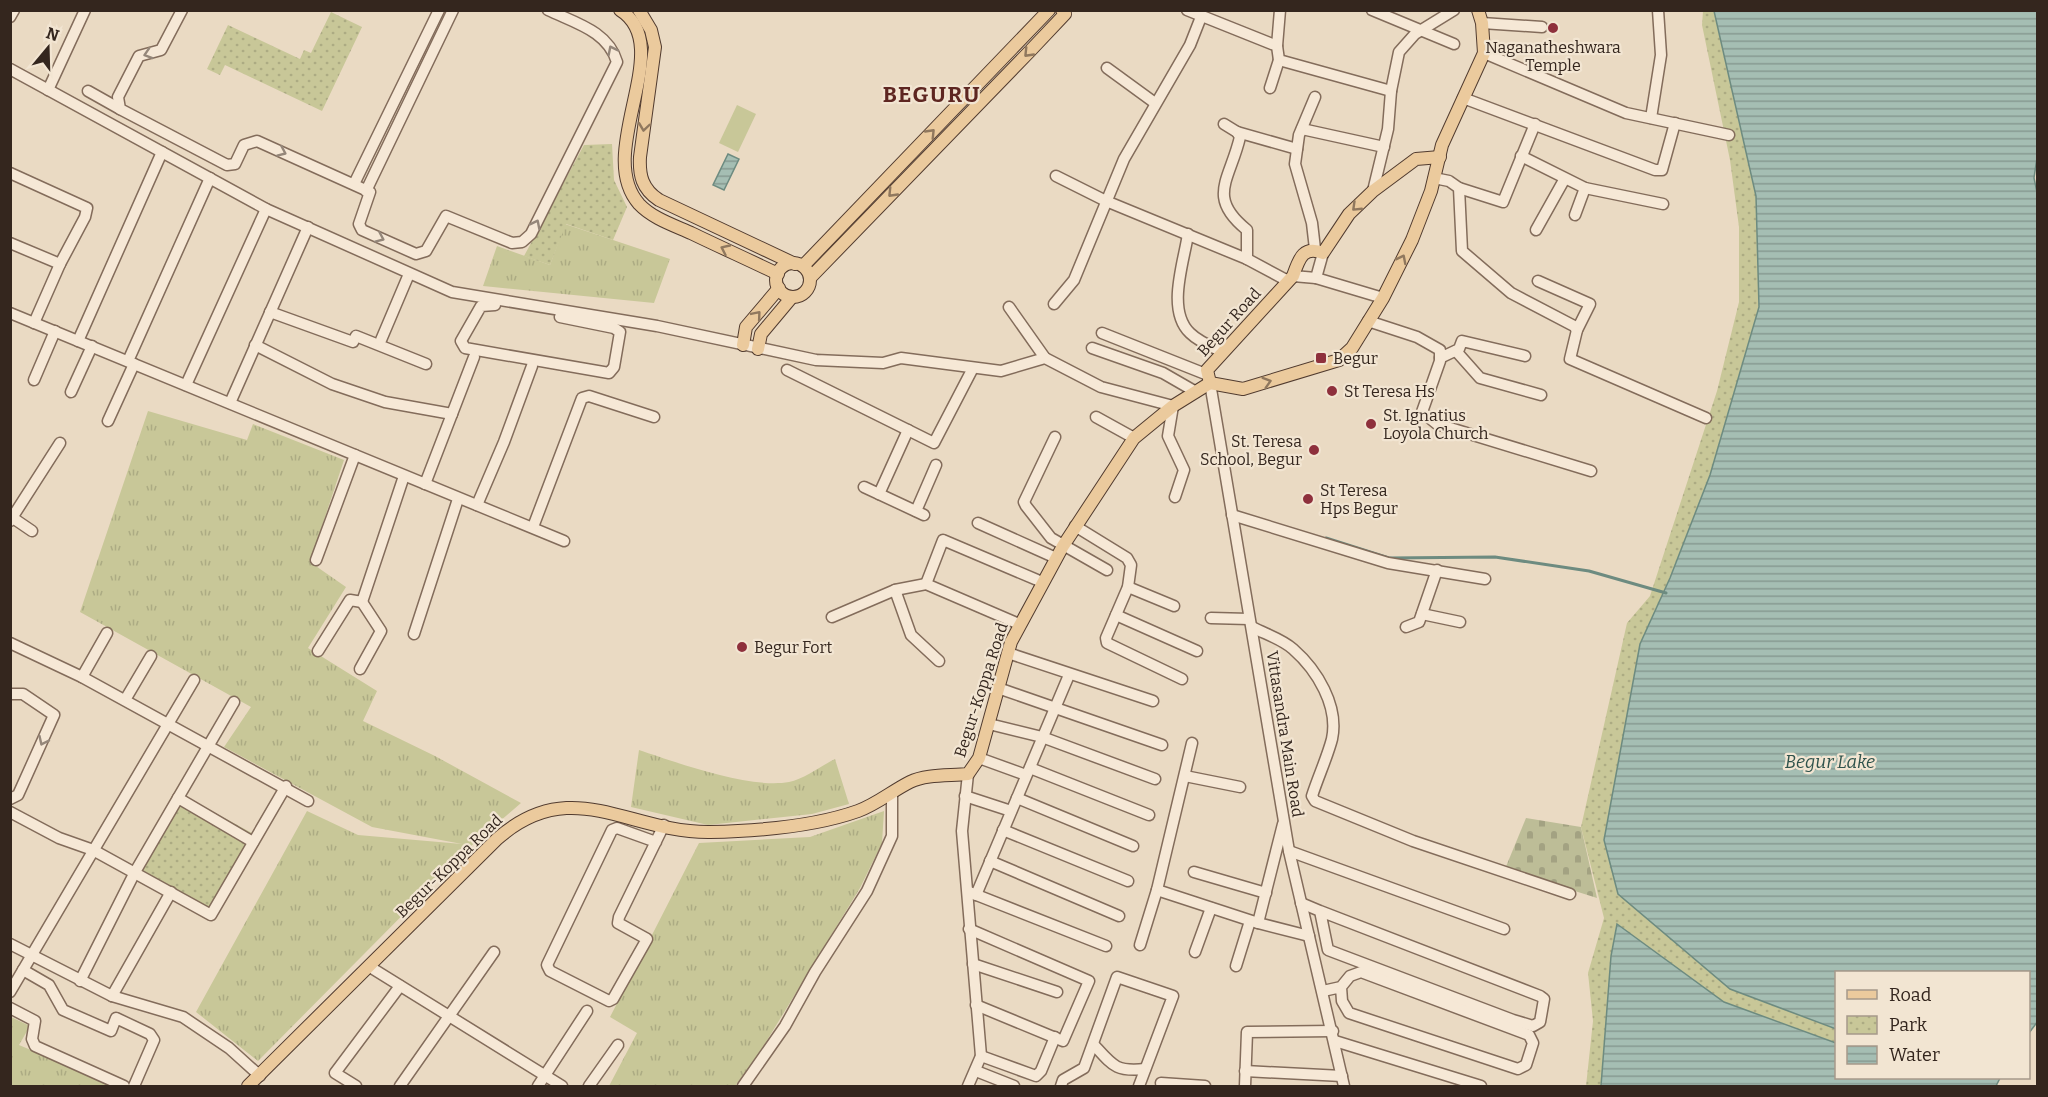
<svg xmlns="http://www.w3.org/2000/svg" width="2048" height="1097" font-family="Bitter,serif">
<style>
.grass{fill:url(#grass-tufts)}
.cemetery{fill:url(#cemetery-stones)}
.park{fill:url(#park-dots)}
.pitch{fill:#c8c798}
.water{fill:url(#water-rules);stroke:#6d8b80;stroke-width:1.5}
.lines{fill:none;stroke-linecap:round;stroke-linejoin:round}
.stream{stroke:#6d8b80;stroke-width:3}
.minor-casing{stroke:#836c5b;stroke-width:13}
.major-casing{stroke:#513b2f;stroke-width:14}
.minor{stroke:#f6e8d6;stroke-width:10}
.major{stroke:#ebca9d;stroke-width:12}
.oneway{stroke:#95877a}
.oneway2{stroke:#90785e}
.poi-dot{fill:#8e303c;stroke:#f2e5d2;stroke-width:2}
.labels{text-anchor:middle;dominant-baseline:central;stroke-width:4.5;stroke-linejoin:round;paint-order:stroke}
.poi-label{font-size:16px;fill:#34261e;stroke:#f2e5d2;text-anchor:start}
.street-label{font-size:16px;fill:#34261e;stroke:#f2e5d2}
.water-label{font-size:18px;font-style:italic;fill:#2f534c;stroke:#f2e5d2}
.district-label{font-size:22px;font-weight:bold;letter-spacing:1.5px;fill:#5e2621;stroke:#f2e5d2}
</style>
<defs>
<pattern id="grass-tufts" width="24" height="20" patternUnits="userSpaceOnUse" patternTransform="scale(1.5)"><rect width="24" height="20" fill="#c8c798"/><path d="M3 7l-1-3M5 7V3M7 7l1-3M15 17l-1-3M17 17v-4M19 17l1-3" fill="none" stroke="#acab83"/></pattern>
<pattern id="cemetery-stones" width="16" height="16" patternUnits="userSpaceOnUse" patternTransform="scale(1.5)"><rect width="16" height="16" fill="#bdbd97"/><path d="M2 7V4a2 2 0 0 1 4 0v3zM10 15v-3a2 2 0 0 1 4 0v3z" fill="#a3a282"/></pattern>
<pattern id="park-dots" width="8" height="8" patternUnits="userSpaceOnUse" patternTransform="scale(1.5)"><rect width="8" height="8" fill="#c8c798"/><path d="M2 2h.1M6 6h.1" fill="none" stroke="#acab83" stroke-width="1.8" stroke-linecap="round"/></pattern>
<pattern id="water-rules" width="6" height="5" patternUnits="userSpaceOnUse" patternTransform="scale(1.5)"><rect width="6" height="5" fill="#a5beb3"/><path d="M0 2.5h6" fill="none" stroke="#879a91"/></pattern>
</defs>
<rect width="100%" height="100%" fill="#eadac3"/>
<!-- grass -->
<g class="grass">
<path d="M565 224 670 259 654 303 483 286 497 246 550 265Z"/>
<path d="M148 411 247 440 253 424 344 460 310 562 346 587 308 648 377 691 363 721 435 756 521 803 471 846 258 1061 196 1012 307 811 358 835 462 844 372 827 224 747 251 707 80 612Z"/>
<path d="M639 750C678 763 749 789 789 782 804 779 821 766 835 759L849 804 812 814 708 825 631 807Z"/>
<path d="M884 811 882 843 860 888 758 1055 735 1086H609L637 1033 610 1017 699 843 810 837Z"/>
<path d="M11 1017 30 1026 19 1045 116 1086H11Z"/>
</g>
<!-- cemetery -->
<path class="cemetery" d="M1526 818 1581 827 1597 898 1505 869Z"/>
<!-- park -->
<g class="park">
<path d="M1703 11H1714L1756 196 1759 307 1710 475 1670 578 1640 644 1604 840 1730 989 1836 1029V1043L1724 1002 1617 924 1611 956 1601 1086H1586L1593 1021 1588 973 1604 918 1581 827 1627 623 1650 596 1717 391 1739 302V227L1730 160 1702 25Z"/>
<path d="M331 12 362 27 322 111 225 65 220 75 207 69 228 25 300 59 304 50 311 53Z"/>
<path d="M612 144 614 180 627 207 613 240 566 224 550 265 524 256 584 145Z"/>
<path d="M175 791 259 837 212 919 129 872Z"/>
</g>
<!-- pitch -->
<path class="pitch" d="M737 105 756 114 738 152 719 143Z"/>
<!-- water -->
<g class="water">
<path d="M1714 11H2037L2038 151 2034 178 2038 197V1021L2029 1033 2028 972H1836V1029L1730 989 1618 894 1604 840 1640 644 1670 578 1710 475 1759 307 1756 196Z"/>
<path d="M728 154 739 159 724 190 713 185Z"/>
<path d="M1617 924 1724 1002 1836 1043V1078H2000L1996 1086H1601L1611 956Z"/>
</g>
<g class="lines">
<!-- stream -->
<path class="stream" d="M1326 538 1389 558 1495 557 1589 571 1666 593"/>
<!-- minor casing -->
<g class="minor-casing">
<g id="minor">
<path d="M182 10 161 50 139 56 118 97 120 109 227 165 235 164 244 145 257 141 370 192 359 224 362 230 416 254 426 251 446 216 512 243 522 242 531 234 617 62C608 31 575 23 548 10"/>
<path d="M1187 10 1277 46 1279 60 1391 91"/>
<path d="M1372 10 1454 44"/>
<path d="M10 17 14 10"/>
<path d="M1482 23 1542 27"/>
<path d="M1277 46 1280 10"/>
<path d="M1484 53 1626 113 1729 135"/>
<path d="M1107 68 1155 103"/>
<path d="M10 69 266 209 452 292 657 326 816 360 883 363 901 358 1001 371 1045 358 1101 387 1173 406 1168 436 1184 470 1175 497"/>
<path d="M1270 88 1279 60"/>
<path d="M48 90 85 10"/>
<path d="M88 91 120 109"/>
<path d="M1315 97 1299 135 1295 164 1312 223 1315 249"/>
<path d="M1463 98 1655 170H1662L1675 123"/>
<path d="M1651 118 1661 55 1658 10"/>
<path d="M1224 124 1237 132 1240 137C1230 180 1206 197 1247 230V259L1288 281"/>
<path d="M1302 129 1384 147"/>
<path d="M1237 132 1297 149"/>
<path d="M1521 156 1585 188 1663 204"/>
<path d="M10 173 87 208 85 217 60 264 34 323"/>
<path d="M1056 176 1106 201 1247 259"/>
<path d="M1434 178 1449 181 1459 188 1462 251 1511 293 1574 326 1577 330"/>
<path d="M354 184 439 10"/>
<path d="M1459 188 1503 202 1535 124"/>
<path d="M366 191 453 10"/>
<path d="M1373 191 1388 129 1391 91 1399 52 1415 34 1454 10"/>
<path d="M1575 215 1585 188"/>
<path d="M1536 230 1564 180"/>
<path d="M1188 234C1184 262 1166 310 1190 333 1199 342 1212 347 1223 352"/>
<path d="M10 243 60 264"/>
<path d="M1293 276 1316 278 1383 298"/>
<path d="M1316 278 1323 253"/>
<path d="M1538 281 1590 304 1577 330 1570 359 1706 418"/>
<path d="M1054 304 1074 280 1124 159 1190 45 1201 17"/>
<path d="M495 305 481 306 461 341 465 348 609 373 614 367 620 332 614 328 560 317"/>
<path d="M1009 307 1045 358"/>
<path d="M270 312 353 342 356 336 426 364"/>
<path d="M10 313 564 541"/>
<path d="M1368 321 1417 337 1440 350V361L1422 412 1437 424 1591 471"/>
<path d="M1102 333 1208 375"/>
<path d="M381 340 409 274"/>
<path d="M78 341 162 152"/>
<path d="M255 345 332 384 385 402 452 414"/>
<path d="M1092 348 1163 373 1196 392"/>
<path d="M1456 351 1480 378 1541 395"/>
<path d="M1440 358 1459 349 1462 341 1525 356"/>
<path d="M128 361 210 178"/>
<path d="M787 370 934 443 973 368"/>
<path d="M34 380 55 331"/>
<path d="M1210 383 1289 851 1344 1086"/>
<path d="M186 385 266 209"/>
<path d="M71 392 92 346"/>
<path d="M230 403 308 227"/>
<path d="M1096 417 1134 438"/>
<path d="M108 421 134 364"/>
<path d="M1055 437 1024 502 1026 506 1051 538 1107 570"/>
<path d="M425 484 474 357"/>
<path d="M864 487 924 515"/>
<path d="M879 494 908 430"/>
<path d="M477 505 504 442 532 366"/>
<path d="M916 511 936 465"/>
<path d="M1232 515 1388 563 1485 579"/>
<path d="M10 516 32 531"/>
<path d="M10 521 60 443"/>
<path d="M978 523 1056 558"/>
<path d="M1075 526 1127 558 1131 565 1128 587 1106 638 1107 643 1182 679"/>
<path d="M533 527 582 398 589 396 654 417"/>
<path d="M316 560 355 455"/>
<path d="M926 584 943 540 1042 582"/>
<path d="M1128 587 1174 606"/>
<path d="M895 590 911 635 939 661"/>
<path d="M1422 614 1460 622"/>
<path d="M1116 615 1197 651"/>
<path d="M832 617 895 590 926 584 1019 624"/>
<path d="M1211 618 1249 619"/>
<path d="M1252 627C1265 634 1282 639 1293 649 1317 670 1339 706 1332 739 1327 758 1318 777 1312 796L1315 801 1413 841 1570 894"/>
<path d="M1406 627 1419 622 1437 570"/>
<path d="M414 634 458 499"/>
<path d="M10 643 82 677 308 801"/>
<path d="M318 651 350 600 362 602 404 476"/>
<path d="M1008 653 1153 701"/>
<path d="M360 669 381 631 362 602"/>
<path d="M82 677 107 633"/>
<path d="M998 688 1162 745"/>
<path d="M10 694H23L54 715 18 795 10 799"/>
<path d="M125 700 151 656"/>
<path d="M989 724 1042 737 1155 779"/>
<path d="M1192 743 1157 890 1258 923 1309 936"/>
<path d="M979 758 1026 775"/>
<path d="M1030 768 1149 815"/>
<path d="M1185 776 1240 787"/>
<path d="M965 796 1011 811"/>
<path d="M178 798 234 702"/>
<path d="M1017 798 1133 846"/>
<path d="M10 812 59 838 93 850 211 915 286 786"/>
<path d="M1003 830 1128 881"/>
<path d="M656 842 617 828 612 830 547 965 550 971 609 1001 613 999 647 939 618 923 619 917 664 825"/>
<path d="M1289 851 1504 929"/>
<path d="M990 861 1119 916"/>
<path d="M1194 872 1266 893"/>
<path d="M969 892 1106 946"/>
<path d="M976 895 1069 675"/>
<path d="M1301 903 1320 911 1540 996 1544 999 1540 1022 1533 1026 1513 1020 1328 950 1320 911"/>
<path d="M1258 923 1283 824"/>
<path d="M969 929 1089 981 1063 1041 976 1005"/>
<path d="M10 944 112 996 183 1017 229 1048 260 1076"/>
<path d="M1140 945 1157 890"/>
<path d="M1195 952 1211 908"/>
<path d="M973 964 1057 992"/>
<path d="M1236 966 1250 921"/>
<path d="M370 967 562 1086"/>
<path d="M23 970 49 985 63 1010 111 1031 116 1018 150 1034 154 1040 134 1086"/>
<path d="M80 981 135 872 178 798 253 842"/>
<path d="M1323 991 1341 987 1342 1001 1349 1013 1518 1069 1526 1065 1533 1043 1529 1035 1361 972 1350 976 1341 987"/>
<path d="M10 992 194 680"/>
<path d="M112 996 171 892"/>
<path d="M10 1008 35 1021 32 1039 35 1046 124 1086"/>
<path d="M1335 1041 1481 1086"/>
<path d="M1094 1045C1113 1066 1116 1072 1145 1069"/>
<path d="M981 1056 1036 1076 1041 1071 1055 1037"/>
<path d="M976 1071 1014 1086"/>
<path d="M1245 1071 1342 1076"/>
<path d="M1161 1083 1205 1086"/>
<path d="M356 1086 335 1073 400 986"/>
<path d="M400 1086 494 952"/>
<path d="M538 1086 587 1011"/>
<path d="M589 1086 618 1045"/>
<path d="M743 1086 785 1026 815 972 867 891 892 836V794"/>
<path d="M968 1086 981 1056 962 831 968 774"/>
<path d="M1061 1086 1063 1080 1084 1068 1117 977 1173 996 1139 1086"/>
<path d="M1245 1086 1247 1032 1333 1031"/>
</g>
</g>
<!-- major casing -->
<g class="major-casing">
<g id="major">
<path d="M620 10C678 46 593 152 639 204 652 218 673 225 691 233 720 247 749 260 778 274"/>
<path d="M639 10 651 30 655 47 640 157C639 175 642 189 659 200L795 264"/>
<circle cx="793" cy="280" r="17"/>
<path d="M803 266 1049 10"/>
<path d="M810 278 1030 51 1065 14 1062 10"/>
<path d="M743 345 746 327 779 288"/>
<path d="M758 349 761 334 792 297"/>
<path d="M1210 383 1243 389 1339 360 1352 348 1383 298 1412 240 1431 191 1442 145 1484 53 1482 23 1478 10"/>
<path d="M1210 383 1207 370 1293 276C1299 259 1303 245 1323 253L1349 214 1373 191 1416 159 1440 157"/>
<path d="M248 1086 497 839C572 773 628 833 710 832 758 831 813 827 858 811 877 804 892 791 910 782 926 774 950 776 968 774L979 758 1011 642 1063 546 1134 438 1173 406 1210 383"/>
</g>
</g>
<!-- minor -->
<use href="#minor" class="minor"/>
<!-- major -->
<use href="#major" class="major"/>
</g>
<!-- one-way arrows -->
<defs><path id="oneway-chevron" d="M-2-3.5L2.5 0L-2 3.5" fill="none" stroke-width="1.6" stroke-linecap="round" stroke-linejoin="round" transform="scale(1.5)"/></defs>
<g class="oneway">
<use href="#oneway-chevron" transform="translate(612 50) rotate(-117)"/>
<use href="#oneway-chevron" transform="translate(148 54) rotate(162)"/>
<use href="#oneway-chevron" transform="translate(282 152) rotate(24)"/>
<use href="#oneway-chevron" transform="translate(536 224) rotate(-63)"/>
<use href="#oneway-chevron" transform="translate(380 238) rotate(24)"/>
<use href="#oneway-chevron" transform="translate(43 741) rotate(115)"/>
</g>
<g class="oneway2">
<use href="#oneway-chevron" transform="translate(1028 53) rotate(134)"/>
<use href="#oneway-chevron" transform="translate(644 127) rotate(98)"/>
<use href="#oneway-chevron" transform="translate(931 133) rotate(-46)"/>
<use href="#oneway-chevron" transform="translate(892 193) rotate(134)"/>
<use href="#oneway-chevron" transform="translate(1356 207) rotate(136)"/>
<use href="#oneway-chevron" transform="translate(725 249) rotate(-155)"/>
<use href="#oneway-chevron" transform="translate(1402 259) rotate(-63)"/>
<use href="#oneway-chevron" transform="translate(757 315) rotate(-50)"/>
<use href="#oneway-chevron" transform="translate(1267 382) rotate(-17)"/>
</g>
<!-- markers -->
<g class="poi-dot">
<circle cx="1553" cy="28" r="6"/>
<rect x="1315" y="352" width="12" height="12" rx="3"/>
<circle cx="1332" cy="391" r="6"/>
<circle cx="1371" cy="424" r="6"/>
<circle cx="1314" cy="450" r="6"/>
<circle cx="1308" cy="499" r="6"/>
<circle cx="742" cy="647" r="6"/>
</g>
<g class="labels">
<!-- poi labels -->
<g class="poi-label">
<text x="1553" y="47" text-anchor="middle">Naganatheshwara<tspan x="1553" dy="18">Temple</tspan></text>
<text x="1333" y="358">Begur</text>
<text x="1344" y="391">St Teresa Hs</text>
<text x="1383" y="415">St. Ignatius<tspan x="1383" dy="18">Loyola Church</tspan></text>
<text x="1302" y="441" text-anchor="end">St. Teresa<tspan x="1302" dy="18">School, Begur</tspan></text>
<text x="1320" y="490">St Teresa<tspan x="1320" dy="18">Hps Begur</tspan></text>
<text x="754" y="647">Begur Fort</text>
</g>
<!-- street labels -->
<g class="street-label">
<text transform="translate(1229 322) rotate(-48)">Begur Road</text>
<text transform="translate(981 690) rotate(-72)">Begur-Koppa Road</text>
<text transform="translate(1285 734) rotate(81)">Vittasandra Main Road</text>
<text transform="translate(449 866) rotate(-44)">Begur-Koppa Road</text>
</g>
<!-- water labels -->
<g class="water-label">
<text x="1830" y="762">Begur Lake</text>
</g>
<!-- district labels -->
<g class="district-label">
<text x="932" y="94">BEGURU</text>
</g>
</g>
<!-- border -->
<rect width="2048" height="1097" fill="none" stroke="#34261e" stroke-width="24"/>
<!-- legend -->
<rect x="1835" y="971" width="195" height="108" fill="#f2e5d2" stroke="#a6998a" stroke-width="1.5"/>
<rect x="1847" y="990" width="30" height="9" fill="#ebca9d" stroke="#a6998a" stroke-width="1.5"/>
<text x="1889" y="1001" font-size="18" fill="#34261e">Road</text>
<rect x="1847" y="1016" width="30" height="18" fill="url(#park-dots)" stroke="#a6998a" stroke-width="1.5"/>
<text x="1889" y="1031" font-size="18" fill="#34261e">Park</text>
<rect x="1847" y="1046" width="30" height="18" fill="url(#water-rules)" stroke="#a6998a" stroke-width="1.5"/>
<text x="1889" y="1061" font-size="18" fill="#34261e">Water</text>
<!-- north arrow -->
<g transform="translate(48 48) rotate(19)" stroke="#f2e5d2" stroke-width="4.5" paint-order="stroke">
<path d="M0-4.5L10 22L0 15L-10 22Z" fill="#34261e"/>
<text y="-9" font-size="16" font-weight="bold" text-anchor="middle" fill="#34261e">N</text>
</g>
</svg>
